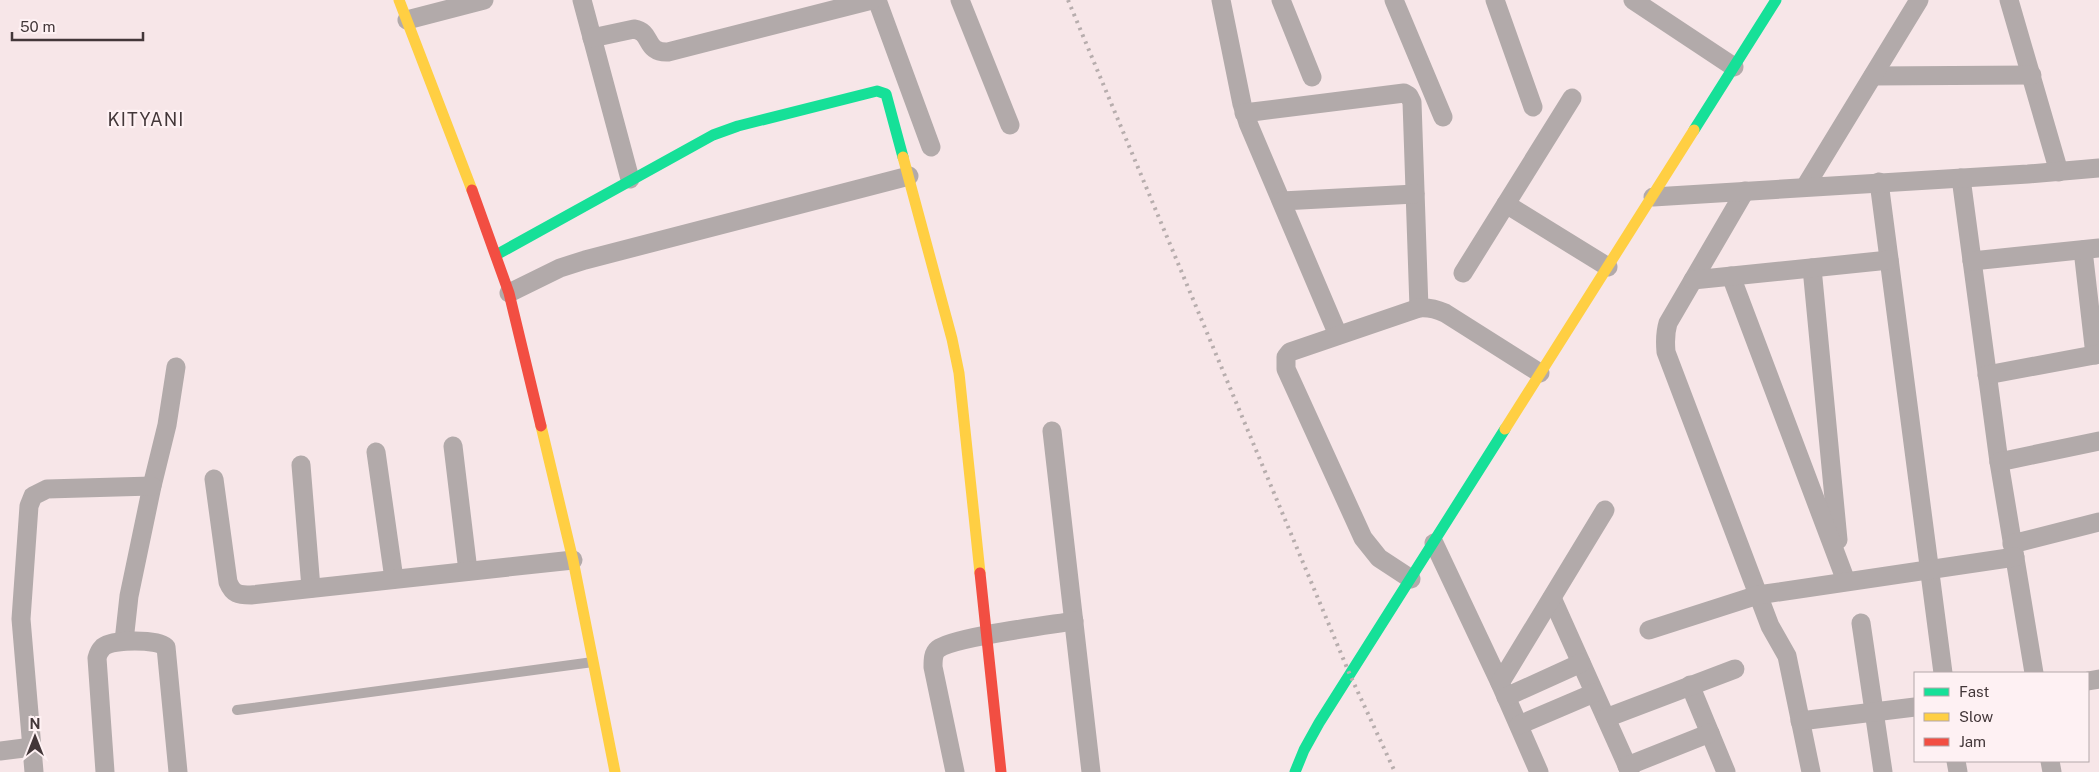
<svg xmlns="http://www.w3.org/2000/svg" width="2099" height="772" font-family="'Public Sans',sans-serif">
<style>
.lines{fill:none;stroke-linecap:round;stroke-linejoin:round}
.lane{stroke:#b2aaaa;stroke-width:10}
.street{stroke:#b2aaaa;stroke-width:19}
.fast{stroke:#16e098;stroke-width:11}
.slow{stroke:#ffcf43;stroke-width:11}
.jam{stroke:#f24e42;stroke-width:11}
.rail{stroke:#b7adad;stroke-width:4;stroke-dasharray:2.5 5;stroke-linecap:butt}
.labels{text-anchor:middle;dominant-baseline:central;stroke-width:4.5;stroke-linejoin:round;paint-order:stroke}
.quarter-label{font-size:18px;letter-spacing:1px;fill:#433739;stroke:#fef1f3}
</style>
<rect width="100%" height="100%" fill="#f7e6e8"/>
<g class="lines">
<!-- lane -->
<path class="lane" d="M237 710 593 662"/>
<!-- street -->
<g class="street">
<path d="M582 0 630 179"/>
<path d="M877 0 931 147"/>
<path d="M960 0 1010 125"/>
<path d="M1221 0 1242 104 1248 123 1338 335"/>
<path d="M1281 0 1312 77"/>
<path d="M1394 0 1443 117"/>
<path d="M1495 0 1533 107"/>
<path d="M1633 0 1734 67"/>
<path d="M2009 0 2059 172"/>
<path d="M407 20 484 0"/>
<path d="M592 38 634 29C653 32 644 53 668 52L872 0"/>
<path d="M1873 76 2032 75"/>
<path d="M1244 113 1404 93 1409 96 1412 102 1419 308"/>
<path d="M1961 178 1999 462 2034 673"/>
<path d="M1879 182 1943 673"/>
<path d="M1805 187 1919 0"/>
<path d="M1745 191 1668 323C1665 333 1665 341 1666 352L1770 626 1787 656 1811 772"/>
<path d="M1653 197 2028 174 2099 168"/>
<path d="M1282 201 1415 194"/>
<path d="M1506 204 1608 267"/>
<path d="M2083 250 2095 355"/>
<path d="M1972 261 2099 248"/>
<path d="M1812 268 1838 540"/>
<path d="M1463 273 1572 98"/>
<path d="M1731 276 1846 581"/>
<path d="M1693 280 1889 260"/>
<path d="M509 293 560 268 585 260 909 176"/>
<path d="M1987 375 2099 354"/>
<path d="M1052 431 1091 772"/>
<path d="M453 446 468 571"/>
<path d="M376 452 394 579"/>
<path d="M1999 462 2099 441"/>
<path d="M301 465 311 588"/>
<path d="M214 479 228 582C233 594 238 595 251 595L573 560"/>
<path d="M1434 543 1500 683 1539 772"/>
<path d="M2012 544 2099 522"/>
<path d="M1411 579 1379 558 1363 538 1286 369V357L1290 352 1419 308C1429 307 1436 309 1445 313L1540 373"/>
<path d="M1552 598 1630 772"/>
<path d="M1861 623 1883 772"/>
<path d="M1649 630 1758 595 2015 557"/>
<path d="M124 641 129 596 152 486 167 425 176 367"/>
<path d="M2088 681 2099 679"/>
<path d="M1500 683 1605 510"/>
<path d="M1690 685 1726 772"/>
<path d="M1506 697 1581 663"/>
<path d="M1606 718 1735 669"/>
<path d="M1800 721 1915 707"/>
<path d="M1519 725 1594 693"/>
<path d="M0 751 32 747"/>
<path d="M1956 761 1958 772"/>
<path d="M2050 761 2052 772"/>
<path d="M1627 766 1710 733"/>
<path d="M34 772 21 619 29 506 33 496 47 489 152 486"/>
<path d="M105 772 97 658C98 654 100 650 103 647 113 639 157 639 166 647L178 772"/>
<path d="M955 772 933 667C933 660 933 653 938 649 953 637 1050 625 1074 621"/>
</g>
<!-- fast -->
<g class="fast">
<path d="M1694 130 1776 0"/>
<path d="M496 255 713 135 738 126 877 91 886 94 903 157"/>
<path d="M1295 772 1304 750 1319 723 1505 429"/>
</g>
<!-- slow -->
<g class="slow">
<path d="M399 0 472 190"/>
<path d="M903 157 952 339 959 373 980 573"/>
<path d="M541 426 573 560 615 772"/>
<path d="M1505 429 1694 130"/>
</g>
<!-- jam -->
<g class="jam">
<path d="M472 190 509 293 541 426"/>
<path d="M980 573 1001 772"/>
</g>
<!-- rail -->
<path class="rail" d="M1068 0 1350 675 1395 772"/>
</g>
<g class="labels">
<!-- quarter labels -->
<g class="quarter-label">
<text x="146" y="119">KITYANI</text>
</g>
</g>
<!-- legend -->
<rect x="1914" y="672" width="175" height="90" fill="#fef1f3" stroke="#b3a7a9"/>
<rect x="1924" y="688" width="25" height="8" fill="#16e098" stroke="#b3a7a9"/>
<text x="1959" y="697" font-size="15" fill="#433739">Fast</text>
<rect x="1924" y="713" width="25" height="8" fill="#ffcf43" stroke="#b3a7a9"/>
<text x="1959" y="722" font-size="15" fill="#433739">Slow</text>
<rect x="1924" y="738" width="25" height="8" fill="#f24e42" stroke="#b3a7a9"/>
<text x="1959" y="747" font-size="15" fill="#433739">Jam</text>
<!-- north arrow -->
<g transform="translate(35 737)" stroke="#fef1f3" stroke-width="4" paint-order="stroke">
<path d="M0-4L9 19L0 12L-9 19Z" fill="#433739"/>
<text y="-8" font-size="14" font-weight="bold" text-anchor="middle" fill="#433739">N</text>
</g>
<!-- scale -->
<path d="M12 32v8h131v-8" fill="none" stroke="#433739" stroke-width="2.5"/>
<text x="20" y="32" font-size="15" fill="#433739" stroke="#fef1f3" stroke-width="4" paint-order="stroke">50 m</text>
</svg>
